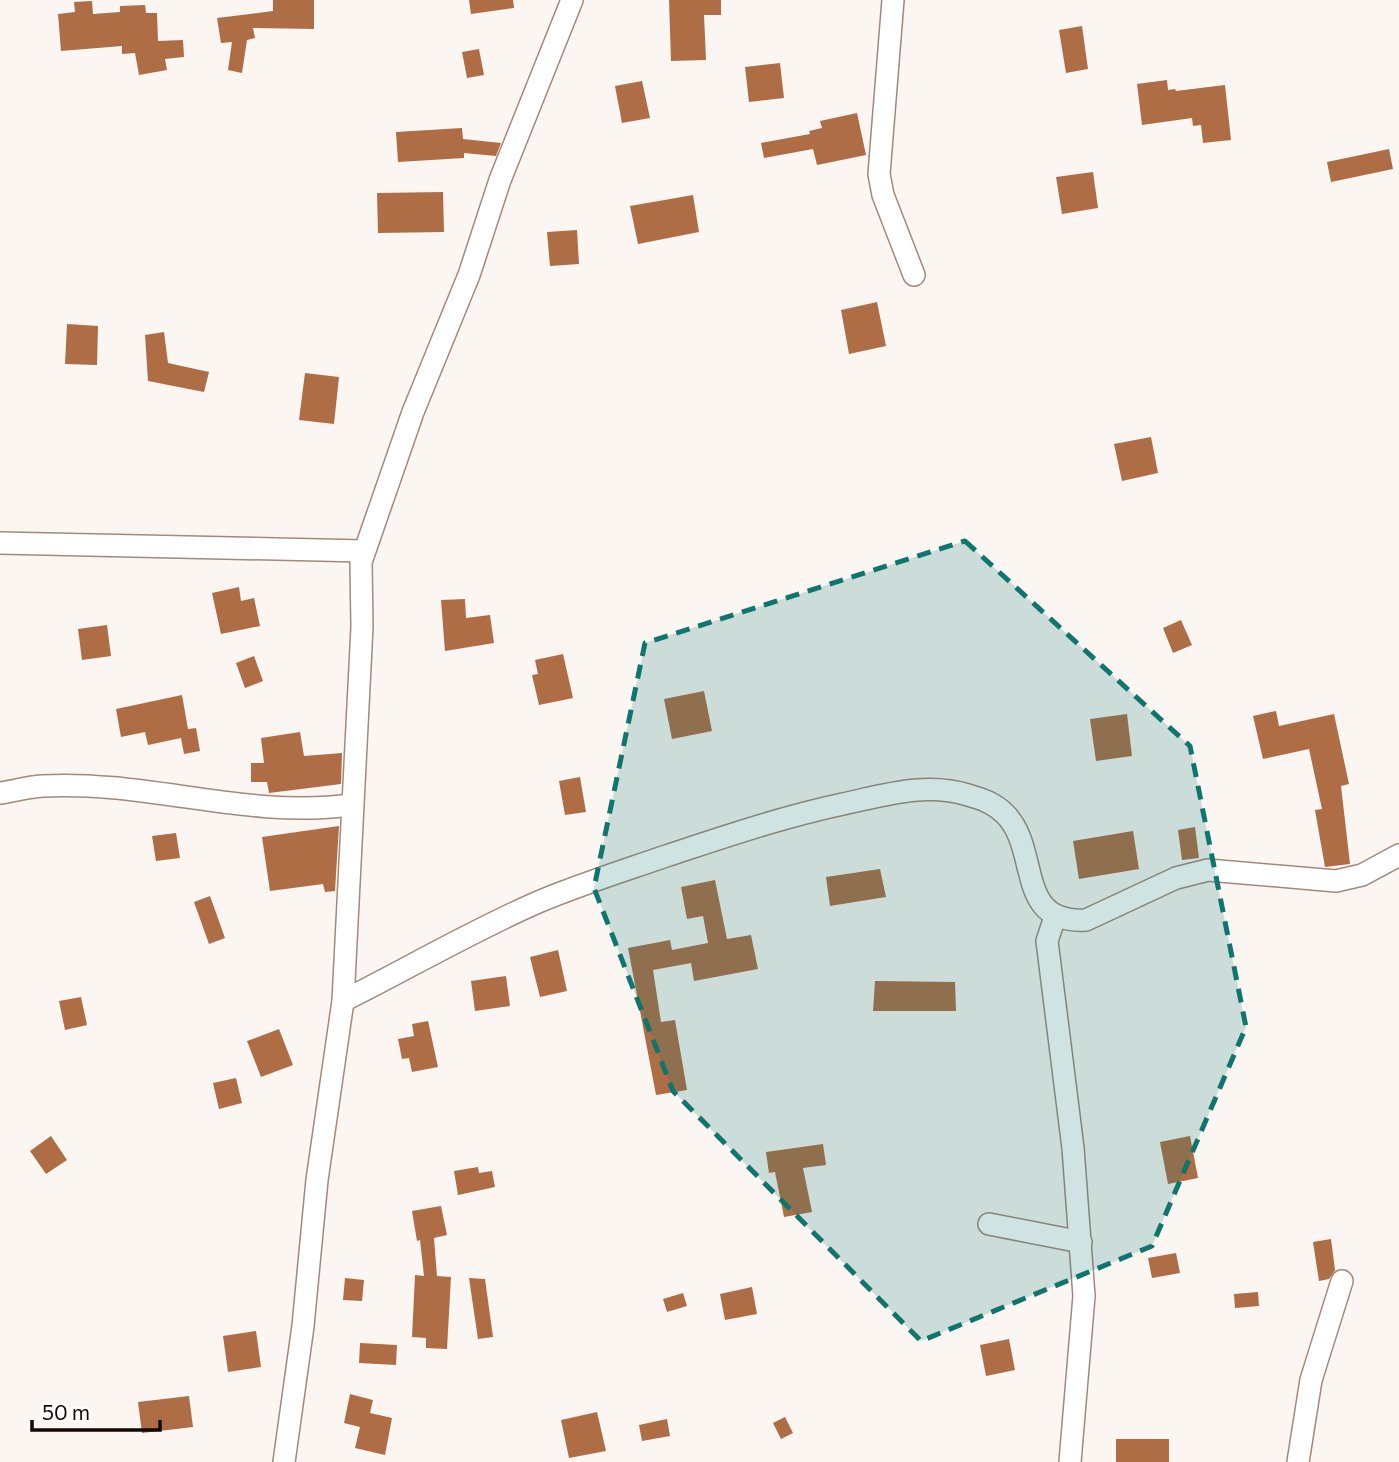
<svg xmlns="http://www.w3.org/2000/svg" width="1399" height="1462" font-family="Commissioner,sans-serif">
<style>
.building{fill:#af6d46}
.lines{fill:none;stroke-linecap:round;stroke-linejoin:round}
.minor-casing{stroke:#a2897b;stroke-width:24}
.minor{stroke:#fff;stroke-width:21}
.marked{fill:#0f766e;fill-opacity:0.2;stroke:#0f766e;stroke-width:5;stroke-dasharray:14 9;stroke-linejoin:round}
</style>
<rect width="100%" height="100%" fill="#fcf6f3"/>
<!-- building -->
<g class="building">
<path d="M273 0H314V29L253 28 255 38 247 40 242 73 228 70 232 42 221 43 217 18 273 11Z"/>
<path d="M469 0H513L514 8 471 14Z"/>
<path d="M669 0H721V15H704L706 60 671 61Z"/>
<path d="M92 1 93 14 120 12V6L145 5 146 13H157L158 41 183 40 184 57 165 59 167 70 139 75 135 53 122 54V46L61 51 58 14 75 12 74 2Z"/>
<path d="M1082 26 1088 69 1066 73 1059 30Z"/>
<path d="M479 49 484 75 467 78 462 52Z"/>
<path d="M780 63 784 98 749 102 745 67Z"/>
<path d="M1167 80 1168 90 1175 89 1176 91 1225 85 1231 140 1203 143 1201 125 1193 126 1192 118 1142 125 1137 84Z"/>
<path d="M642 81 650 118 622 123 615 86Z"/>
<path d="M857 113 866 155 817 165 813 149 764 158 761 143 810 134 809 131 822 128 820 121Z"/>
<path d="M462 128 463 139 501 143 496 156 464 153V158L398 162 396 132Z"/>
<path d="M1389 149 1393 169 1331 182 1327 162Z"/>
<path d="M1093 172 1098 208 1062 214 1056 177Z"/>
<path d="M443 192 444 232 378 233 377 193Z"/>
<path d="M693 195 699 232 638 244 630 206Z"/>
<path d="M577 230 579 264 550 266 547 232Z"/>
<path d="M877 302 886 346 849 354 841 310Z"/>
<path d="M67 324 98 326 97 365 65 364Z"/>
<path d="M164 332 168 363 209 372 204 392 148 381 145 335Z"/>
<path d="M305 373 339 377 334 424 299 420Z"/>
<path d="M1151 437 1158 473 1122 481 1114 444Z"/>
<path d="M239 587 241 601 254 598 260 626 221 634 212 593Z"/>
<path d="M465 599 466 618 490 615 494 643 445 651 441 600Z"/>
<path d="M1181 620 1192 645 1173 653 1163 628Z"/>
<path d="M107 625 111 656 82 660 78 629Z"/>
<path d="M563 654 573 698 539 705 532 675 538 674 535 660Z"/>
<path d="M254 656 263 681 245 688 236 663Z"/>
<path d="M704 691 712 731 672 739 664 699Z"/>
<path d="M182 695 188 729 196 728 200 751 184 754 181 738 148 745 145 732 121 737 116 709Z"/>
<path d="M1276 711 1279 726 1334 714 1349 784 1341 786 1350 864 1325 867 1315 810 1322 809 1309 749 1263 759 1253 716Z"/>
<path d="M1127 714 1132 756 1096 761 1090 719Z"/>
<path d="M300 732 304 756 342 753 341 784 269 793 267 782H251V763H264L261 738Z"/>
<path d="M580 777 586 812 565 815 559 781Z"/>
<path d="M339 826 335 891 325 892 323 884 270 891 262 837Z"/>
<path d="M1195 827 1199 858 1182 860 1178 830Z"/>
<path d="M1133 831 1139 869 1079 879 1073 841Z"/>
<path d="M176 833 180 858 156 861 152 836Z"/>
<path d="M880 869 886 897 830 906 826 877Z"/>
<path d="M715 880 727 939 751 935 758 969 694 981 691 963 653 970 661 1022 675 1020 687 1090 656 1095 628 948 670 940 672 950 708 943 703 916 687 919 681 887Z"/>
<path d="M210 896 225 938 209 944 194 902Z"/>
<path d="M558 950 567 991 540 997 530 957Z"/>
<path d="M506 976 510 1006 475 1011 471 981Z"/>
<path d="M875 981 955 982 956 1011H873Z"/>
<path d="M81 997 87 1025 65 1030 59 1001Z"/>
<path d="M428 1021 438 1067 412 1072 409 1058 402 1059 398 1039 414 1036 412 1024Z"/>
<path d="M279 1029 293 1065 261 1077 247 1041Z"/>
<path d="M236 1078 242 1103 219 1109 213 1083Z"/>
<path d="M51 1136 67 1160 46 1174 30 1151Z"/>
<path d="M1190 1136 1198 1178 1168 1184 1160 1142Z"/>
<path d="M823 1144 826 1165 803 1168 812 1212 784 1217 775 1172 769 1173 766 1152Z"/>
<path d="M478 1167 479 1173 492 1171 495 1187 458 1195 454 1171Z"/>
<path d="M441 1206 447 1235 434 1238 437 1276 451 1277 447 1349 426 1348V1338L412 1337 415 1275 424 1276 420 1240 417 1241 412 1211Z"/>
<path d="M1331 1239 1335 1270 1329 1279 1319 1281 1313 1242Z"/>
<path d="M1176 1253 1180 1273 1152 1278 1148 1258Z"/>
<path d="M345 1278 364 1280 362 1301 343 1300Z"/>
<path d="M469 1278 485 1279 493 1337 478 1339Z"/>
<path d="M752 1287 757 1314 725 1320 720 1294Z"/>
<path d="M1258 1292 1259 1306 1235 1308 1234 1294Z"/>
<path d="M683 1293 687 1306 667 1312 663 1299Z"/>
<path d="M256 1331 261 1367 228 1372 223 1336Z"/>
<path d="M1009 1339 1015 1370 986 1376 980 1345Z"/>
<path d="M360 1343 397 1345 396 1365 359 1363Z"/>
<path d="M350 1394 373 1400 370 1413 392 1418 385 1455 355 1448 360 1427 344 1423Z"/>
<path d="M189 1396 193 1427 142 1433 138 1402Z"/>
<path d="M597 1412 606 1451 569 1458 561 1420Z"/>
<path d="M785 1417 793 1433 781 1439 773 1423Z"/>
<path d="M667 1419 670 1436 642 1441 639 1425Z"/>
<rect x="1116" y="1439" width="53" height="23"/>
</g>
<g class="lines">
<!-- minor casing -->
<g class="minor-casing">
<g id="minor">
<path d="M893 0 879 174 883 195 914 275"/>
<path d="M0 543 364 551"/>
<path d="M0 793C14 791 28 787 42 786 146 780 246 819 351 805"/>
<path d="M1055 917 1047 941 1073 1148 1084 1296 1070 1462"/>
<path d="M343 1001C407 969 470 932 536 903 578 885 623 871 666 856 724 837 782 817 843 804 885 795 926 782 968 795 982 799 994 803 1005 814 1041 850 1014 924 1086 920L1176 878 1208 870 1336 881 1362 875 1399 855"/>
<path d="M989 1224 1081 1242"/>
<path d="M284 1462 303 1326 317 1180 343 1001 362 627 361 562 413 412 469 275 500 180 572 0"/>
<path d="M1298 1462 1311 1380 1342 1281"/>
</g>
</g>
<!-- minor -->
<use href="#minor" class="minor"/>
</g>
<!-- marked area -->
<path class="marked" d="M965 541 1190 746 1246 1027 1152 1246 921 1341 673 1091 594 888 645 643Z"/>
<!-- scale -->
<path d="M32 1420v10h128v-10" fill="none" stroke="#120905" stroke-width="3.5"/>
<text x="42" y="1420" font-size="21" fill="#120905" stroke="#ffffff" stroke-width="5" paint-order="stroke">50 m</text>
</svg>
